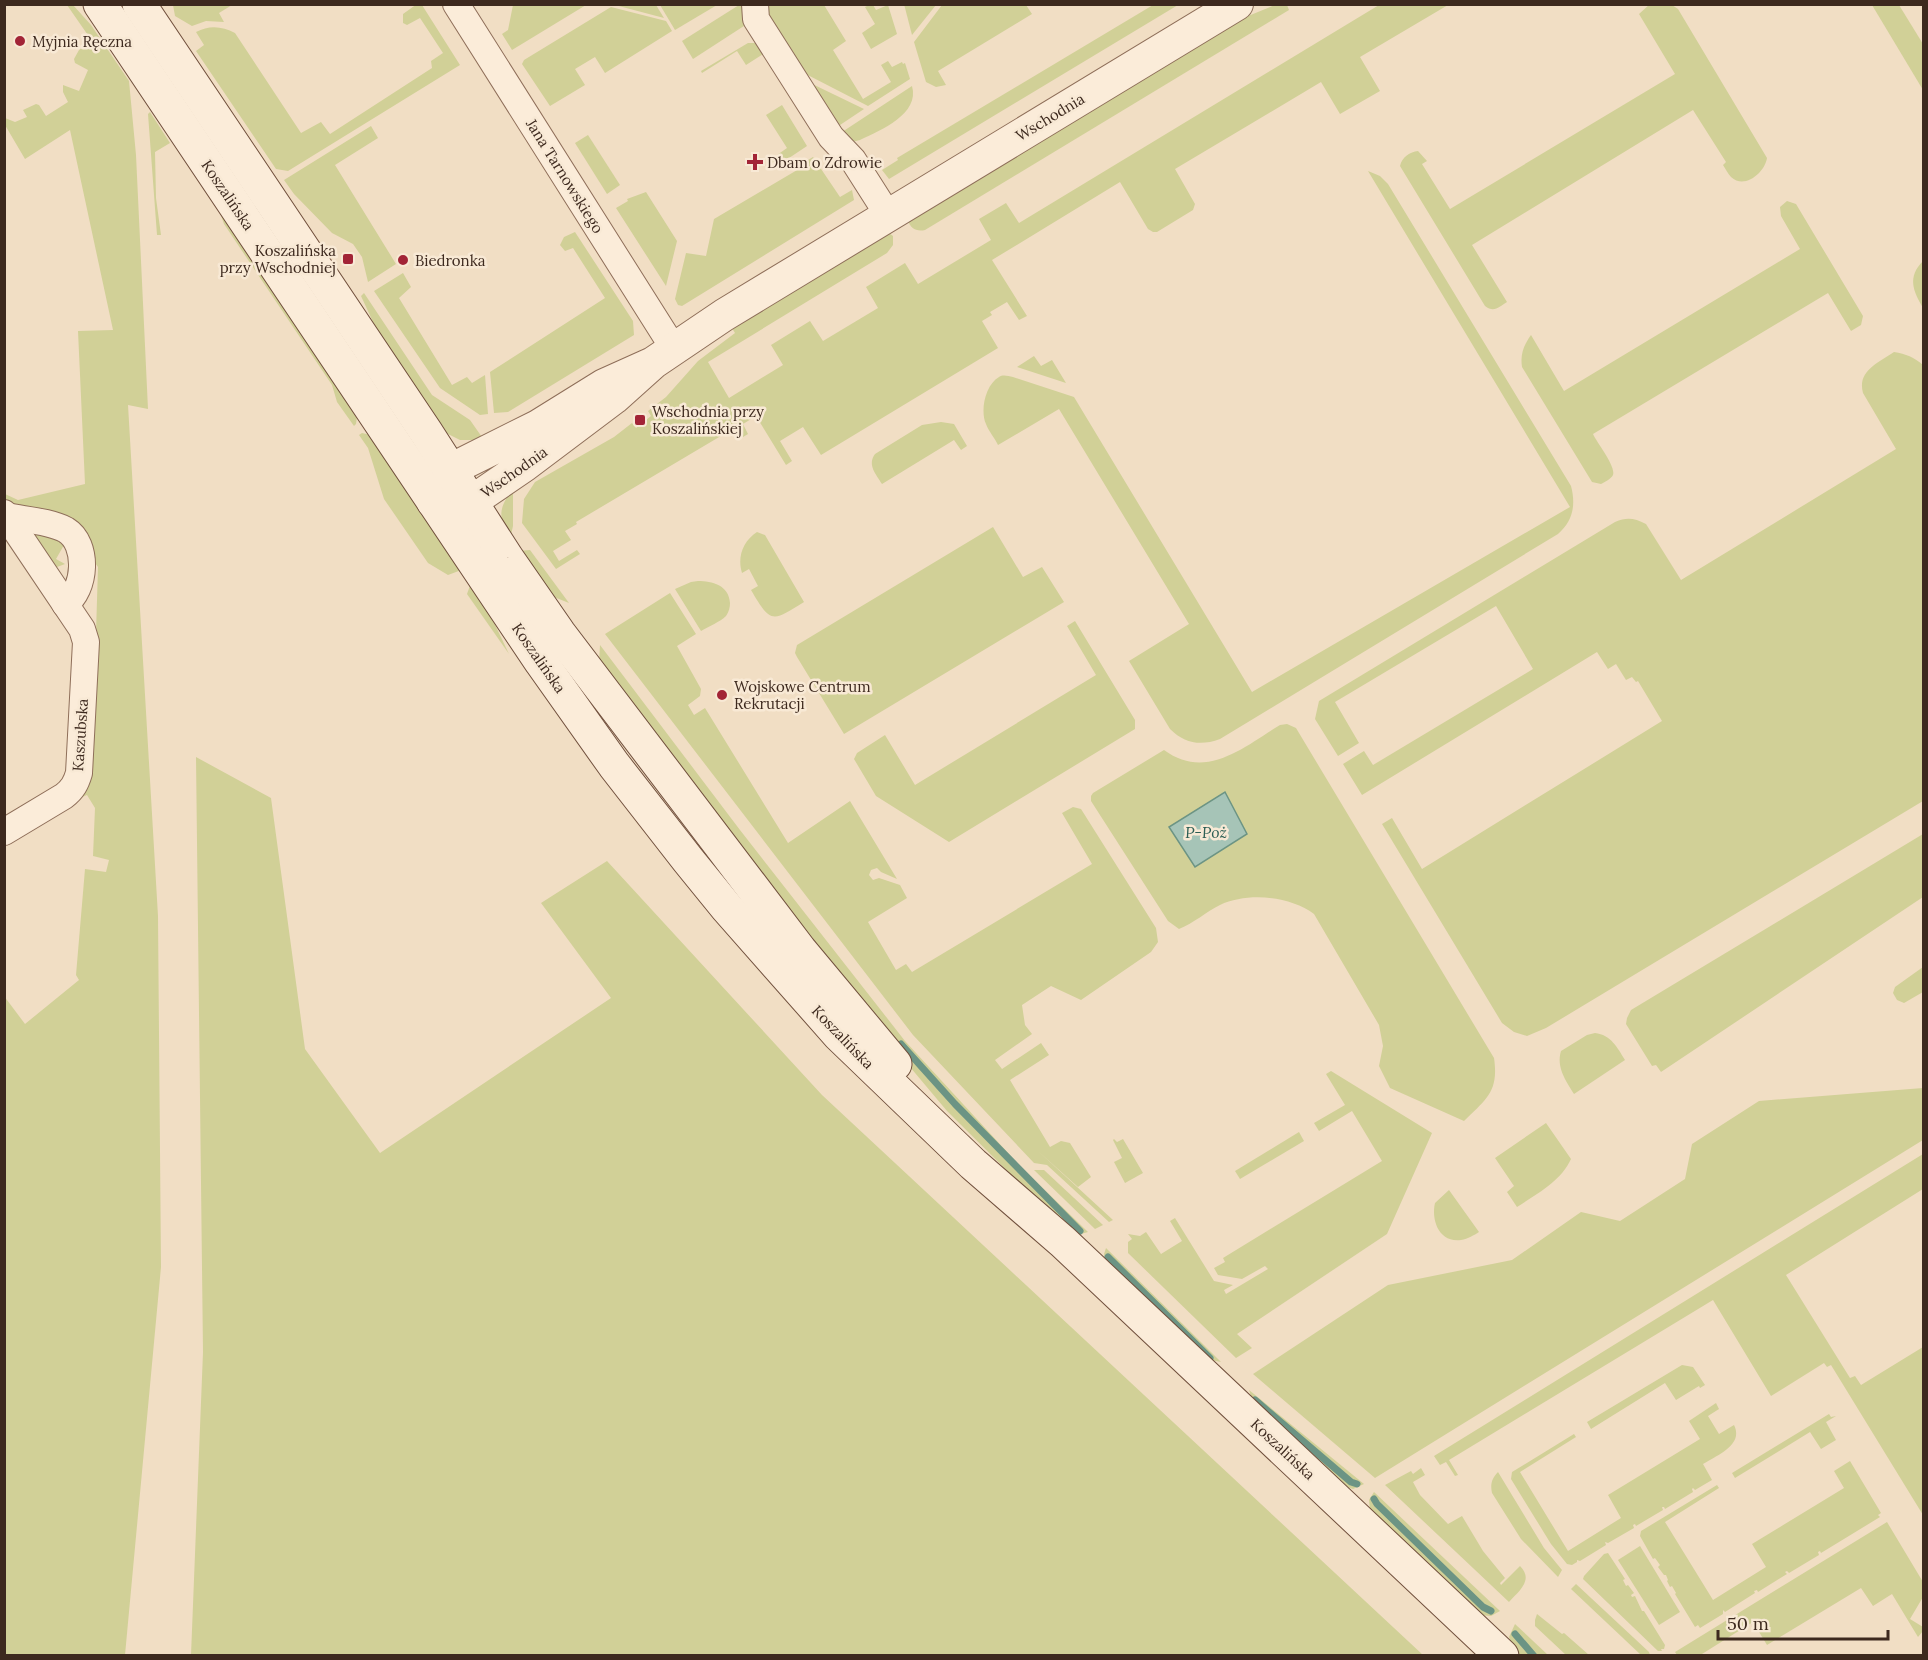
<svg xmlns="http://www.w3.org/2000/svg" width="1928" height="1660" font-family="Lora,serif">
<style>
.green{fill:#d1d097}
.water{fill:#a6c4b7;stroke:#6c9484;stroke-width:1.5}
.lines{fill:none;stroke-linecap:round;stroke-linejoin:round}
.stream{stroke:#6c9484;stroke-width:7}
.minor-casing{stroke:#8e6e59;stroke-width:28}
.tertiary-casing{stroke:#8e6e59;stroke-width:34}
.secondary-casing{stroke:#704f3c;stroke-width:35}
.minor{stroke:#fbecd9;stroke-width:26}
.tertiary{stroke:#fbecd9;stroke-width:32}
.secondary{stroke:#fbecd9;stroke-width:33}
.poi-dot{fill:#a22436;stroke:#f8e9d5;stroke-width:2}
.labels{text-anchor:middle;dominant-baseline:central;stroke-width:5;stroke-linejoin:round;paint-order:stroke}
.poi-label{font-size:15px;fill:#3d291e;stroke:#f8e9d5;text-anchor:start}
.street-label{font-size:15px;fill:#3d291e;stroke:#f8e9d5}
.water-label{font-size:16px;font-style:italic;fill:#2c5e54;stroke:#f8e9d5}
</style>
<rect width="100%" height="100%" fill="#f1dec4"/>
<!-- green -->
<g class="green">
<path d="M417 4 422 5 460 65 288 171 276 169 196 51 204 45 196 32C209 25 222 26 235 33L301 133 321 122 330 134 432 68 431 61 443 53 420 18 407 25 403 23V14Z"/>
<path d="M904 4H936V5L912 35Z"/>
<path d="M1650 4 1672 5 1678 9 1767 158C1765 172 1745 190 1731 177 1728 174 1725 168 1723 165L1726 162 1693 110 1472 245 1507 302C1499 307 1494 313 1485 306L1400 166C1402 157 1410 152 1418 151L1427 161 1422 164 1450 209 1675 74 1639 14Z"/>
<path d="M67 5H73L91 25 129 81 136 155 148 409 128 405 158 916 161 1267 125 1655H5L4 996 25 1024 79 980 76 975 85 869 106 872 109 860 93 856 95 808 87 795 82 797 96 633 98 567 86 550 15 507 4 498 5 494 18 500 85 484 78 331 113 330 70 130 25 159 5 125V118L15 122 27 117 23 110 36 104 39 105 46 116 68 102 63 92V85L79 91 88 70 75 63 74 59 79 50 92 41Z"/>
<path d="M173 5V4L232 5 219 13 224 22 206 21 192 26 175 16Z"/>
<path d="M513 5V4L586 5 512 50 502 34 508 30Z"/>
<path d="M615 5H656L664 18Z"/>
<path d="M660 5H717L675 30Z"/>
<path d="M739 5H747V24L693 59 682 41Z"/>
<path d="M763 5H824L846 41 833 50 863 99 891 82 881 65 888 61 892 67 902 62 903 64 905 63 910 79 868 106 798 70Z"/>
<path d="M869 5H873L876 10 888 5 897 34 871 49 862 33 875 24 865 7Z"/>
<path d="M942 5H1026L1032 14 938 71 946 85 936 87 926 82 914 42Z"/>
<path d="M1153 5H1178L889 179 882 170 898 160 897 158Z"/>
<path d="M1275 5H1287L1289 10 925 230C916 232 910 228 908 220L1214 30Z"/>
<path d="M1379 5H1448L1360 57 1380 91 1340 114 1321 82 1175 169 1195 204 1193 210 1157 232H1153L1148 229 1120 182 992 260 1027 316 1019 320 1007 302 990 312 992 315 982 321 998 348 821 455 803 427 780 441 792 461 786 465 756 416 743 424 748 434 743 437 736 427 576 522 577 524 565 531 571 540 553 551 559 561 577 550 580 554 556 569 522 523 524 499 535 482 614 437 632 423 636 428 651 416 648 411 666 397 698 361 735 333 730 325 889 233 893 236V245L887 253 708 362 729 398 783 365 771 345 810 321 823 341 878 308 866 287 905 263 918 284 991 240 979 219 1006 203 1019 223Z"/>
<path d="M1872 5H1899L1923 44V90Z"/>
<path d="M611 7 666 21 672 31 605 73 595 57 575 69 585 85 550 106 522 64 524 60Z"/>
<path d="M748 43H758L768 51 746 65 737 51 702 73 701 71Z"/>
<path d="M804 80 864 109 834 129Z"/>
<path d="M912 86C920 114 881 130 860 140L852 142 839 134Z"/>
<path d="M782 105 807 146 789 158H779L772 163 770 160 787 148 766 115Z"/>
<path d="M150 112 170 143 155 152 156 198 161 235H157L148 114Z"/>
<path d="M371 126 378 138 335 165 396 264 368 282 362 257 353 244 332 233 294 194 284 180Z"/>
<path d="M588 135 620 185 607 194 575 143Z"/>
<path d="M813 157 840 197 852 190 854 200 682 306 678 305 675 299 686 253 706 256 714 219 809 163 808 160Z"/>
<path d="M1368 171 1380 176 1388 184 1571 486C1576 505 1573 521 1558 534L1220 739C1201 746 1185 744 1170 729L1129 661 1189 624 1059 409 998 445C995 438 989 432 986 424 980 411 985 385 999 377 1003 374 1008 376 1013 377L1074 397 1252 692 1570 507Z"/>
<path d="M646 192 677 241 666 286 616 208 628 201 627 199Z"/>
<path d="M214 195 358 409 356 424 354 426 337 402 332 385 224 224Z"/>
<path d="M1787 201 1796 204 1863 316 1861 325 1851 331 1828 293 1593 434C1597 443 1616 466 1613 475 1611 479 1605 482 1601 484L1592 482 1522 367C1520 354 1524 345 1531 335L1564 391 1800 249 1781 216 1780 207Z"/>
<path d="M575 232 633 321 634 335 508 412 494 413 490 372 605 298 573 248 565 251 560 245 564 237Z"/>
<path d="M1923 261V308C1913 291 1907 277 1923 261Z"/>
<path d="M403 273 411 287 399 298 452 385 467 377 472 383 485 375 488 414 480 415 440 388 374 291Z"/>
<path d="M364 293 432 395 470 420 484 440H460L442 431 386 350 361 296Z"/>
<path d="M1894 352C1906 354 1914 357 1923 365V801L1546 1028 1527 1036 1514 1032 1502 1023 1382 824 1392 818 1422 869 1662 721 1638 681 1636 682 1632 677 1626 680 1616 664 1608 669 1597 652 1362 795 1343 764 1364 751 1373 765 1533 669 1496 606 1335 702 1359 743 1338 756 1315 719 1319 701 1615 522C1627 517 1634 518 1646 524L1681 580 1896 449 1863 393C1857 371 1878 363 1894 352Z"/>
<path d="M1034 356 1041 366 1052 360 1066 383 1017 367Z"/>
<path d="M941 422 954 424 967 446 961 450 954 440 882 484C876 474 867 465 875 454L922 425Z"/>
<path d="M362 433 375 436 464 569 448 575 428 563 384 499 368 448 359 435Z"/>
<path d="M513 489V526L510 539C498 517 498 508 513 489Z"/>
<path d="M993 527 1023 577 1042 567 1064 602 844 734 797 657 795 653 797 645Z"/>
<path d="M28 528 56 532 64 545 56 559 65 564 57 567H53Z"/>
<path d="M757 532 765 535 804 602C772 622 771 624 751 590L758 586 749 569 742 573C737 557 743 541 757 532Z"/>
<path d="M530 550 569 603 549 595 518 551Z"/>
<path d="M472 580 477 587 509 654 467 594Z"/>
<path d="M698 581C712 581 729 585 730 603 730 607 729 612 726 616 720 622 709 626 701 631L675 589 691 582Z"/>
<path d="M670 593 696 634 677 646 701 689 700 696 688 705 694 715 705 708 788 843 850 801 897 879 881 872 877 868 871 870 869 875 873 880 879 878 900 885 907 898 868 922 896 970 906 964 912 972 1092 864 1062 813 1073 807 1081 809 1156 928 1158 942 1151 952 1081 1000 1051 986 1022 1005 1025 1025 1032 1034 995 1060 1002 1069 1041 1043 1049 1055 1010 1080 1050 1147 1061 1141 1070 1143 1091 1177 1078 1187 1038 1151 1113 1220 1109 1222 1047 1165 1034 1163 913 1035 605 634Z"/>
<path d="M1075 621 1135 720V729L949 842 876 796 854 759 857 753 885 735 915 785 1096 675 1067 626Z"/>
<path d="M600 645 740 830 905 1041 1020 1166 1088 1232 1081 1234 1067 1230 947 1111 868 1017 599 663Z"/>
<path d="M1287 724 1296 728 1494 1058C1499 1092 1486 1099 1464 1121L1390 1088 1379 1066 1383 1046 1379 1025 1314 914C1290 896 1248 892 1220 905 1206 912 1194 923 1179 929L1168 921 1091 801V796L1093 793 1164 750C1206 781 1244 747 1280 725Z"/>
<path d="M196 757 271 798 305 1049 380 1153 611 998 541 903 607 861 822 1095 1423 1655H191L203 1352Z"/>
<path d="M1923 834V897L1661 1072 1656 1065 1652 1066 1626 1024 1627 1018 1631 1010Z"/>
<path d="M1923 967V992L1904 1003 1897 1000 1893 993 1895 987Z"/>
<path d="M1595 1033C1611 1035 1617 1047 1625 1060L1574 1094C1566 1081 1556 1067 1561 1051L1587 1035Z"/>
<path d="M1331 1071 1432 1133 1387 1234 1237 1334 1252 1348 1236 1358 1128 1253V1242L1132 1239 1128 1234 1140 1236 1146 1232 1161 1254 1182 1241 1170 1221 1175 1218 1214 1281 1233 1285 1224 1290 1226 1294 1268 1269 1265 1266 1242 1279 1218 1275 1214 1268 1225 1262 1223 1258 1382 1161 1352 1111 1319 1131 1314 1123 1345 1105 1326 1074Z"/>
<path d="M1923 1088V1140L1375 1478 1253 1374 1388 1285 1512 1260 1581 1212 1620 1221 1685 1179 1692 1144 1759 1101Z"/>
<path d="M1546 1123 1571 1159C1561 1181 1537 1194 1517 1207L1507 1192 1514 1186 1495 1158Z"/>
<path d="M1299 1132 1304 1141 1240 1179 1235 1171Z"/>
<path d="M1114 1139 1117 1142 1123 1139 1143 1173 1125 1183 1114 1162 1122 1158 1113 1140Z"/>
<path d="M1923 1154V1189L1786 1275 1850 1378 1855 1376 1861 1385 1923 1347V1515L1831 1365 1827 1367 1824 1363 1771 1396 1713 1300 1449 1460 1458 1475 1455 1476 1446 1462 1440 1465 1434 1456Z"/>
<path d="M1034 1170H1044L1103 1225 1095 1229Z"/>
<path d="M1449 1190 1479 1232C1474 1235 1468 1239 1461 1240 1439 1243 1431 1220 1435 1203Z"/>
<path d="M1106 1248 1221 1362 1211 1360 1106 1261 1104 1254Z"/>
<path d="M1682 1365 1693 1367 1705 1385 1700 1388 1699 1386 1676 1400 1665 1383 1591 1429 1587 1422Z"/>
<path d="M1249 1390 1364 1484 1353 1489 1343 1486 1252 1399Z"/>
<path d="M1716 1403 1719 1409 1708 1416 1719 1434 1734 1425C1744 1445 1717 1455 1703 1464L1712 1480 1695 1490 1693 1488 1692 1489 1693 1492 1665 1509 1664 1507H1662L1663 1510 1636 1526 1635 1524 1633 1525 1634 1528 1608 1543 1605 1542 1606 1545 1580 1561 1577 1560V1562L1572 1565 1567 1564 1551 1544 1511 1479 1512 1472 1574 1434 1576 1437 1520 1472 1568 1551 1621 1518 1608 1495 1700 1439 1689 1421Z"/>
<path d="M1829 1414 1831 1417 1836 1416 1826 1422 1836 1440 1821 1449 1810 1432 1735 1478 1732 1473Z"/>
<path d="M1850 1461 1881 1513 1878 1515 1880 1517 1821 1553 1820 1551 1818 1552 1819 1555 1789 1573 1787 1571 1785 1572 1787 1574 1758 1592 1757 1590 1754 1591 1755 1593 1725 1612 1723 1610V1614L1700 1628 1698 1625 1695 1627 1675 1594 1676 1593 1672 1586 1670 1587 1667 1581 1668 1580 1666 1575H1664L1658 1567 1660 1565 1655 1558 1653 1559 1640 1536 1641 1531 1717 1485 1719 1488 1665 1522 1713 1600 1766 1567 1752 1544 1844 1488 1834 1471Z"/>
<path d="M1421 1468 1425 1475 1413 1482 1420 1495 1448 1524 1462 1516 1483 1551 1505 1578 1500 1583 1501 1585 1520 1566C1534 1580 1519 1591 1509 1602L1385 1485 1411 1471 1413 1474Z"/>
<path d="M1498 1472 1544 1548 1562 1570 1558 1577 1521 1539 1492 1493C1490 1484 1492 1478 1498 1472Z"/>
<path d="M1374 1492 1500 1611 1491 1616 1479 1615 1370 1511 1369 1500Z"/>
<path d="M1887 1522 1923 1582V1597L1910 1619 1923 1627V1631L1918 1637 1892 1594 1873 1606 1861 1588 1767 1645 1753 1622 1702 1654 1703 1655H1677L1675 1652Z"/>
<path d="M1640 1546 1680 1612 1659 1625 1618 1560Z"/>
<path d="M1608 1553 1625 1579 1623 1580 1626 1586 1628 1585 1634 1593 1631 1595 1632 1597 1635 1596 1642 1611H1644L1665 1645 1664 1649H1661L1662 1651H1658L1583 1579 1584 1576 1604 1554Z"/>
<path d="M1576 1584 1649 1652 1650 1655H1641L1571 1589Z"/>
<path d="M1537 1614 1562 1634 1564 1633 1589 1655H1566L1535 1626V1620Z"/>
<path d="M1515 1624 1548 1655H1519L1514 1651 1509 1637Z"/>
</g>
<!-- water -->
<path class="water" d="M1225 792 1247 834 1195 867 1169 827Z"/>
<g class="lines">
<!-- stream -->
<g class="stream">
<path d="M901 1044 955 1104 1080 1231"/>
<path d="M1108 1257 1210 1358"/>
<path d="M1255 1400 1351 1482 1357 1484"/>
<path d="M1374 1499 1377 1504 1483 1607 1491 1611"/>
<path d="M1515 1634 1534 1656"/>
</g>
<!-- minor casing -->
<g class="minor-casing">
<g id="minor">
<path d="M456 4 674 349"/>
<path d="M755 4 756 19 831 137 853 160 888 215"/>
<path d="M4 513 82 629 86 642 79 773C76 783 73 789 64 796L4 832"/>
<path d="M6 516C25 520 49 521 66 530 89 544 86 590 65 604"/>
</g>
</g>
<!-- tertiary casing -->
<g class="tertiary-casing">
<path id="tertiary" d="M653 363 604 385 538 426 450 470 433 502H471L525 465 614 398 653 363 724 315 1237 4"/>
</g>
<!-- secondary casing -->
<g class="secondary-casing">
<g id="secondary">
<path d="M100 4 541 662 614 765 688 860 727 908 839 1035 973 1164 1063 1242 1502 1656"/>
<path d="M139 4 426 432 507 558 559 633 800 950 895 1064"/>
</g>
</g>
<!-- minor -->
<use href="#minor" class="minor"/>
<!-- tertiary -->
<use href="#tertiary" class="tertiary"/>
<!-- secondary -->
<use href="#secondary" class="secondary"/>
</g>
<!-- markers -->
<g class="poi-dot">
<circle cx="20" cy="41" r="6"/>
<path d="M752 153h6v6h6v6h-6v6h-6v-6h-6v-6h6z"/>
<rect x="342" y="253" width="12" height="12" rx="3"/>
<circle cx="403" cy="260" r="6"/>
<rect x="634" y="414" width="12" height="12" rx="3"/>
<circle cx="722" cy="695" r="6"/>
</g>
<g class="labels">
<!-- poi labels -->
<g class="poi-label">
<text x="32" y="41">Myjnia Ręczna</text>
<text x="767" y="162">Dbam o Zdrowie</text>
<text x="336" y="250" text-anchor="end">Koszalińska<tspan x="336" dy="17">przy Wschodniej</tspan></text>
<text x="415" y="260">Biedronka</text>
<text x="652" y="411">Wschodnia przy<tspan x="652" dy="17">Koszalińskiej</tspan></text>
<text x="734" y="686">Wojskowe Centrum<tspan x="734" dy="17">Rekrutacji</tspan></text>
</g>
<!-- street labels -->
<g class="street-label">
<text transform="translate(1050 117) rotate(-31)">Wschodnia</text>
<text transform="translate(565 176) rotate(58)">Jana Tarnowskiego</text>
<text transform="translate(228 195) rotate(56)">Koszalińska</text>
<text transform="translate(514 472) rotate(-35)">Wschodnia</text>
<text transform="translate(539 658) rotate(55)">Koszalińska</text>
<text transform="translate(80 735) rotate(-86)">Kaszubska</text>
<text transform="translate(843 1037) rotate(46)">Koszalińska</text>
<text transform="translate(1283 1449) rotate(43)">Koszalińska</text>
</g>
<!-- water labels -->
<g class="water-label">
<text x="1206" y="832">P-Poż</text>
</g>
</g>
<!-- border -->
<rect width="1928" height="1660" fill="none" stroke="#3d291e" stroke-width="12"/>
<!-- scale -->
<path d="M1718 1630v9h170v-9" fill="none" stroke="#3d291e" stroke-width="3"/>
<text x="1727" y="1630" font-size="18" fill="#3d291e" stroke="#f8e9d5" stroke-width="4.5" paint-order="stroke">50 m</text>
</svg>
